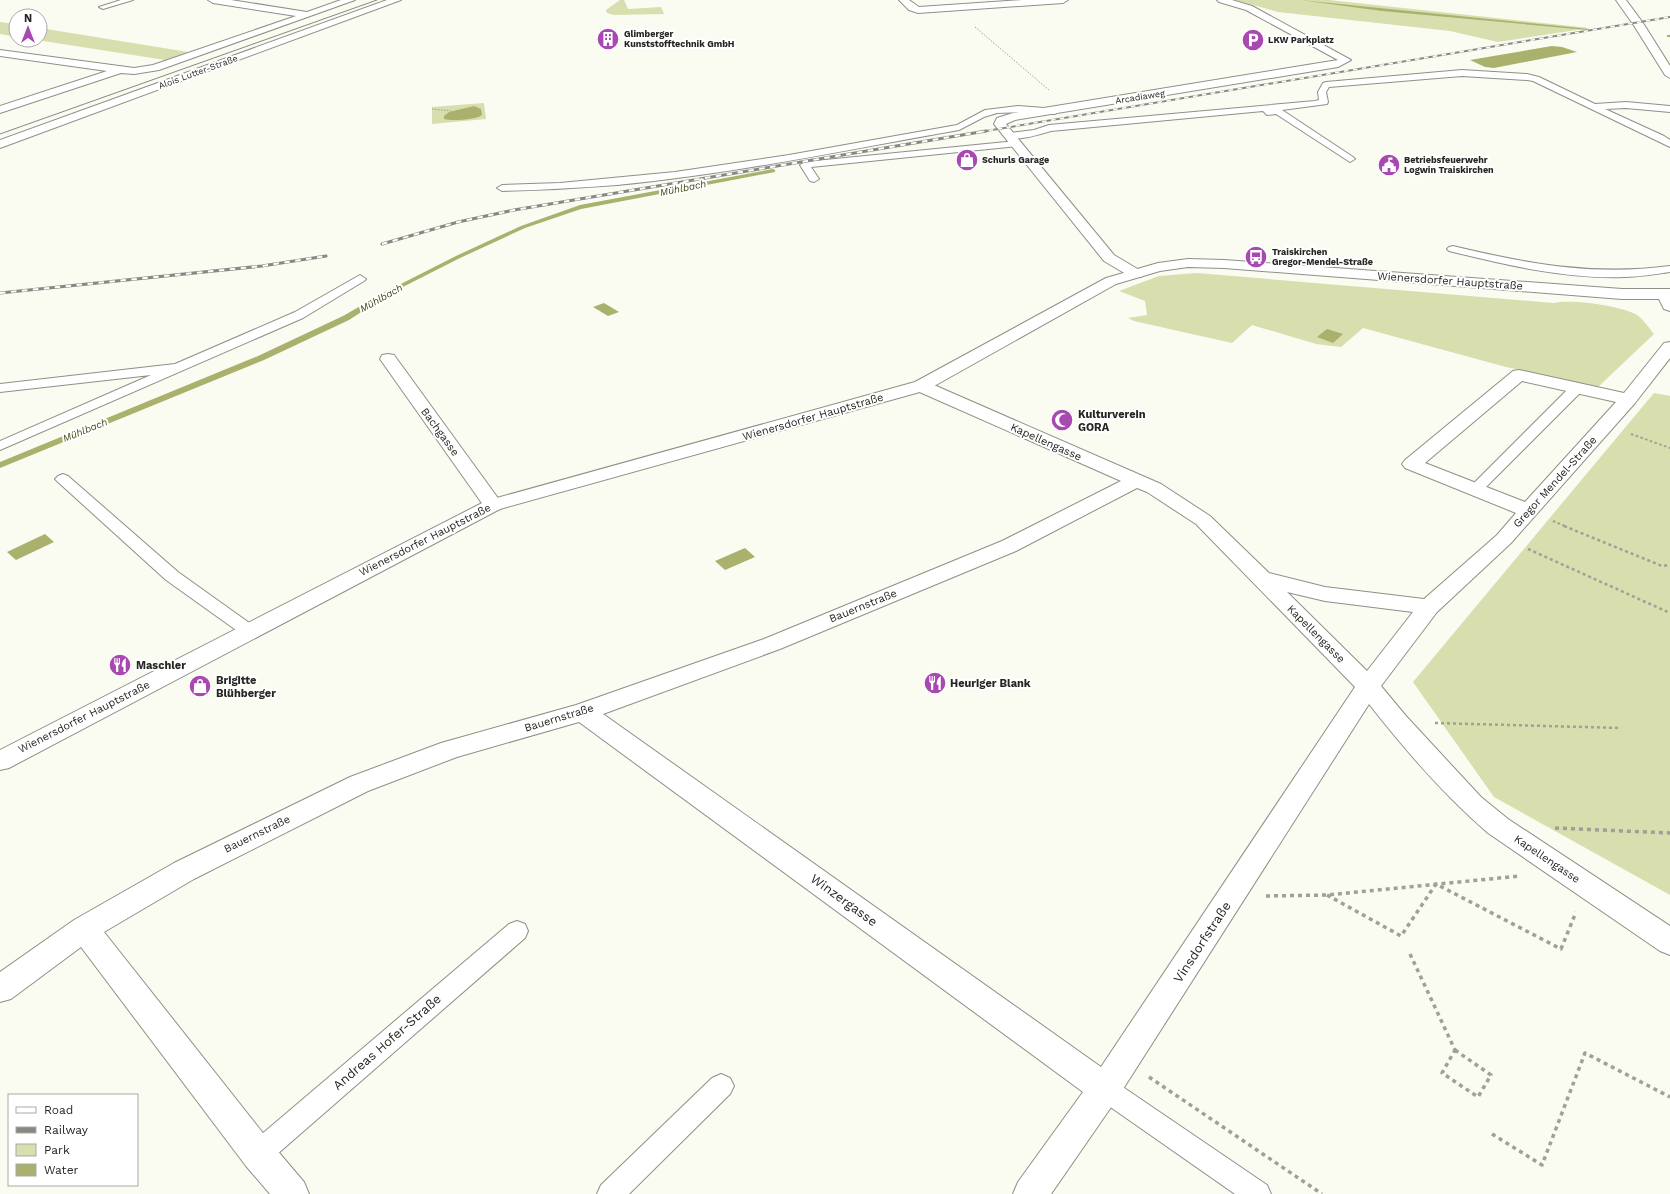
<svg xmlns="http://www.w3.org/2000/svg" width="1670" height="1194" font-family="'Work Sans',sans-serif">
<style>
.green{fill:#d8deae}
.water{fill:#a9b16d}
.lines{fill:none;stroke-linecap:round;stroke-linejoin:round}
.stream{fill:#a9b16d;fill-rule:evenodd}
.service-casing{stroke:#8e9087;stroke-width:2}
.minor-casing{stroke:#8e9087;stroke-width:2}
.tertiary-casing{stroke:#8e9087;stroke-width:2}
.path-far3{stroke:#9fa098;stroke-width:1;stroke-dasharray:1.5 1.5;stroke-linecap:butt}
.path-far2{stroke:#9fa098;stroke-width:2;stroke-dasharray:2.5 2.5;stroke-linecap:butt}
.path-far1{stroke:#9fa098;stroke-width:2.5;stroke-dasharray:3 3;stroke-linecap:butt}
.path{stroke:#9fa098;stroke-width:3.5;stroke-dasharray:4 4;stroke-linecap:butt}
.service{fill:#fff;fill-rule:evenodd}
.minor{fill:#fff;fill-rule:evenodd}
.tertiary{fill:#fff;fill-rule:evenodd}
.tram{stroke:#878881;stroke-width:1}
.rail-far1-casing{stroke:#878881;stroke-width:2}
.rail-casing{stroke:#878881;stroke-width:3}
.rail-far1{stroke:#fff;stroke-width:1.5;stroke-dasharray:4.5;stroke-linecap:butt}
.rail{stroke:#fff;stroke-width:2;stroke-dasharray:5.5;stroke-linecap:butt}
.labels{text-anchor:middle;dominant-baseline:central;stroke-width:4;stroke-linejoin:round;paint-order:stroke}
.far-poi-label{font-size:9px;font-weight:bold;fill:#262723;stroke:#fff;text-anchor:start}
.far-street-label{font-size:9px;fill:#262723;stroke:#fff}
.far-water-label{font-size:10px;font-style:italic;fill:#414511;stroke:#fff}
.street-label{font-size:11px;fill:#262723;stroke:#fff}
.poi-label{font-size:11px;font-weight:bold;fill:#262723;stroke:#fff;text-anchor:start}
.near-street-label{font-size:13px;fill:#262723;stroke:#fff}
</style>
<rect width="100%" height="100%" fill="#fafbf1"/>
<!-- green -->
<g class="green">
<path d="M620 0H624L628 9 661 7 664 14 614 15 607 13 606 10Z"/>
<path d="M1235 0H1329L1590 28 1498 42 1450 31 1278 12Z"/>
<path d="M0 22 16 24V37L0 34Z"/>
<path d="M40 28 188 52 165 60 37 40H40Z"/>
<path d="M484 103 486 119 432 124V107Z"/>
<path d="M1197 273 1554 303C1572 299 1621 306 1637 315 1643 319 1649 328 1654 334L1598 387 1506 367 1363 328 1341 347 1316 344 1252 325 1232 343 1134 321 1128 318 1147 315 1145 301 1119 291 1159 276Z"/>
<path d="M1654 393 1670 396V895L1494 797 1413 682Z"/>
</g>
<!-- water -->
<g class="water">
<path d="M1552 46 1562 47 1577 52 1494 68 1485 67 1470 60Z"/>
<path d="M474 106 481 109 482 115C475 120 453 121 444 119V116L449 112Z"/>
<path d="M604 303 619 312 608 316 593 307Z"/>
<path d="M1327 329 1343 334 1333 343 1317 337Z"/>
<path d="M45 534 54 542 16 560 7 552Z"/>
<path d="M745 548 755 557 725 570 715 561Z"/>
</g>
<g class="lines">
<!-- stream -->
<g class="stream">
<path d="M1300 0 1589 29 1587 30 1382 11Z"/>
<rect x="1667" y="35" width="3" height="2"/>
<path d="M773 169 775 170V172L581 209 525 228 460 258 389 294 349 320 264 360 0 468V462L258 356 343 316 385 292 456 256 521 226 580 205Z"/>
</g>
<!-- service casing -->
<g class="service-casing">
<g id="service">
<path d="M121 0H133L103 9 99 7Z"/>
<path d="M1462 70 1527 74 1539 77 1595 104 1626 102 1670 106V112L1626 108 1605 109 1664 136 1670 140V147L1533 81 1527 80 1462 76 1329 87 1326 92 1328 102 1327 104 1282 110 1353 157 1355 159 1350 162 1276 114 1267 115 1263 111 1051 131C1041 134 1013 143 1005 136L1010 133 1034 130 1049 125 1315 101 1319 100 1318 92 1323 83 1326 82Z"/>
<path d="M1018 106 1058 109 1060 111 1055 114 1028 112 997 113 984 117 959 130C846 150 732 174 617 185 579 188 540 190 502 191L497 188 502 185 560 183 675 172 789 155 957 125 985 110Z"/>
<path d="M1016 141 1021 144 1019 146 811 167 819 179 814 182 810 181 800 165 805 162Z"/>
<path d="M1453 246C1528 264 1593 276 1670 266V272C1655 274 1640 277 1624 277 1565 279 1506 265 1449 251L1447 249 1449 247Z"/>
<path d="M360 275 366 279 364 281 303 318 0 450V441L151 375 0 392V384L175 364 295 312Z"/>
<path d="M1577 384 1582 385 1584 388 1582 391 1481 492H1471L1468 489 1572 385Z"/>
<path d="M63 474 68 476 178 572 255 627 258 631 255 635 249 637 243 635 166 580 58 482 55 479 58 476Z"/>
<path d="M517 921 525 924 528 931 525 938 267 1163 258 1167 249 1163 245 1154 249 1145 509 924Z"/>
<path d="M721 1074 730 1078 734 1086 730 1094 629 1194H597L601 1185 712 1078Z"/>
<path d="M1105 1077 1114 1081 1267 1185 1271 1194H1235L1096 1097 1092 1089 1096 1081Z"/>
</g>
</g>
<!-- minor casing -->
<g class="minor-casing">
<g id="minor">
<path d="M208 0H231L307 12 341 0H355L159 70 134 74 121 73 0 113V106L107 71 0 56V50L134 68 153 65 296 16 213 3Z"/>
<path d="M387 0H401L0 148V140Z"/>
<path d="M899 0H909L919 7 1022 0H1068L1063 3 918 13 909 10Z"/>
<path d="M1217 0H1232L1252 6 1351 60 1338 67 1015 120 1006 124 1114 255 1141 271 1144 274 1141 277H1131L1104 261 994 124 997 118 1013 113 1338 60 1246 10 1219 2Z"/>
<path d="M1665 290 1670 292V311L1664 309 1657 295 1659 292Z"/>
<path d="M1670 342V358L1635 403 1511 543 1437 612 1381 686 1406 716 1481 797 1508 819 1670 926V955L1660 951 1488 833C1444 795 1405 750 1369 704L1116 1100 1051 1194H1013L1018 1182 1083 1092 579 722 457 757 368 791 194 879 104 932 270 1142 304 1182 309 1194H270L246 1166 81 947 11 999 0 1002V972L74 920 174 863 350 777 441 743 576 705 764 639 1002 541 1121 481 915 390 912 386 915 382 921 381 927 382 1161 484 1210 516 1269 573 1325 587 1424 599 1497 535 1516 513 1405 468 1402 464 1405 460 1513 371 1519 370 1624 393 1664 343ZM1522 381 1616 402 1525 502 1425 463ZM1137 488 1147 492 1196 524 1355 687 1101 1067 603 714 780 649 1016 551ZM1287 592 1325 601 1413 612 1367 671Z"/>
<path d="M388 354 394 355 500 501 503 505 500 509 493 511 486 509 380 359 382 355Z"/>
</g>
</g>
<!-- tertiary casing -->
<g class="tertiary-casing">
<g id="tertiary">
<path d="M1616 0H1626L1643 23 1670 66V78L1665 75 1633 24Z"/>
<path d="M1188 259 1224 260 1622 289H1670V299H1622L1224 268 1188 267 1160 271 1116 284 927 390 500 509 9 768 0 770V750L486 501 915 382 1106 278 1158 263Z"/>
</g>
</g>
<!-- path-far3 -->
<g class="path-far3">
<path d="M975 27 1049 90"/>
<path d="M432 109 451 111"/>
</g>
<!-- path-far2 -->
<g class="path-far2">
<path d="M1631 434 1670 448"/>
<path d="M1553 521 1567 527"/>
</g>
<!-- path-far1 -->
<g class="path-far1">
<path d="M1564 526 1662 566 1670 565"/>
<path d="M1528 549 1670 613"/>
<path d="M1435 723 1621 728"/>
</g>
<!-- path -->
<g class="path">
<path d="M1555 828 1670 833"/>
<path d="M1327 895 1401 936 1436 884 1561 949 1576 912"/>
<path d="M1266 896 1327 895 1520 876"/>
<path d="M1410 954 1455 1050"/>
<path d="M1455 1050 1491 1075 1478 1097 1442 1073Z"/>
<path d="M1149 1077 1322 1194"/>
<path d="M1492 1134 1542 1165 1585 1053 1670 1097"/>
</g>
<!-- service -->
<use href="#service" class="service"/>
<!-- minor -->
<use href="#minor" class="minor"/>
<!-- tertiary -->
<use href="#tertiary" class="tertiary"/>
<!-- tram -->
<path class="tram" d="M0 134 377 0"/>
<!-- rail-far1 casing -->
<g class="rail-far1-casing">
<path id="rail-far1" d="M980 132 1670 17"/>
</g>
<!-- rail casing -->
<g class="rail-casing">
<g id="rail">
<path d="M382 244 458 222 514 210 986 131"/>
<path d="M0 293 262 266 326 256"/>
</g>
</g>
<!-- rail-far1 -->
<use href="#rail-far1" class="rail-far1"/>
<!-- rail -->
<use href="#rail" class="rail"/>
</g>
<!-- icons -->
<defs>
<g id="building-disc" transform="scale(1.15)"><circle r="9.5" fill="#a849b2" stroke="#fff"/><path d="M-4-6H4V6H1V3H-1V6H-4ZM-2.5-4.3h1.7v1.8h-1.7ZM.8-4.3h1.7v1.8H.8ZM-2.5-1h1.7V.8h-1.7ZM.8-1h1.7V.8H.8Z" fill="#fff"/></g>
<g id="parking-disc" transform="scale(1.15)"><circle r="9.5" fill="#a849b2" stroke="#fff"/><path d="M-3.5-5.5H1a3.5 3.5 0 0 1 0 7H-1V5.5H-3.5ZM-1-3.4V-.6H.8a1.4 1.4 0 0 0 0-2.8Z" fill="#fff"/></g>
<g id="shop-disc" transform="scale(1.15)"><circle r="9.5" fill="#a849b2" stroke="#fff"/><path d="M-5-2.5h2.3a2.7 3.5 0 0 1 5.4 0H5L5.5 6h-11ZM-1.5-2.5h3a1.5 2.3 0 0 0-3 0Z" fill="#fff"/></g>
<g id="civic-disc" transform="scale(1.15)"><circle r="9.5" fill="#a849b2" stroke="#fff"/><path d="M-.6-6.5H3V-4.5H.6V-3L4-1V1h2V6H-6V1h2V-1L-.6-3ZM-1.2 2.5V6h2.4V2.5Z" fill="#fff"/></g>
<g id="bus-disc" transform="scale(1.15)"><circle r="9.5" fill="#a849b2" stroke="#fff"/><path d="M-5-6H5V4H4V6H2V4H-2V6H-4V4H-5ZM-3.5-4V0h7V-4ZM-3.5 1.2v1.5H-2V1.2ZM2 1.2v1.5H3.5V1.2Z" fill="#fff"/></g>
<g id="mosque-disc" transform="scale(1.15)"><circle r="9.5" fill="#a849b2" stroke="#fff"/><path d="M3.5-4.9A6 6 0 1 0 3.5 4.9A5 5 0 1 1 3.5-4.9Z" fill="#fff"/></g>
<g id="restaurant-disc" transform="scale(1.15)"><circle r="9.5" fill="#a849b2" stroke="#fff"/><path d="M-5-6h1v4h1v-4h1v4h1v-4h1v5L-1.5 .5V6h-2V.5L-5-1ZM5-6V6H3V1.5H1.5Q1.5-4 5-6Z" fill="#fff"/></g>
</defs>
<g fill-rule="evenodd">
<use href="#building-disc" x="608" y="39"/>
<use href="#parking-disc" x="1253" y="40"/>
<use href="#shop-disc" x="967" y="160"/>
<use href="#civic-disc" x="1389" y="165"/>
<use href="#bus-disc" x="1256" y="257"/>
<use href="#mosque-disc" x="1062" y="420"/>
<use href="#restaurant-disc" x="120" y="665"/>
<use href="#restaurant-disc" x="935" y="683"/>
<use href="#shop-disc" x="200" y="686"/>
</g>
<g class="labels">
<!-- far-poi labels -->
<g class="far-poi-label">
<text x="624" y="34">Glimberger<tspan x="624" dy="10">Kunststofftechnik GmbH</tspan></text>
<text x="1268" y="40">LKW Parkplatz</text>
<text x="982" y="160">Schurls Garage</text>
<text x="1404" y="160">Betriebsfeuerwehr<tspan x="1404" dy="10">Logwin Traiskirchen</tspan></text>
<text x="1272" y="252">Traiskirchen<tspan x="1272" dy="10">Gregor-Mendel-Straße</tspan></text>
</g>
<!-- far-street labels -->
<g class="far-street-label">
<text transform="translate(198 72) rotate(-20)">Alois Lutter-Straße</text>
<text transform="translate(1140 97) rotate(-9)">Arcadiaweg</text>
</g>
<!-- far-water labels -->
<g class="far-water-label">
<text transform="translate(683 188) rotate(-11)">Mühlbach</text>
<text transform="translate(381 298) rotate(-29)">Mühlbach</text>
<text transform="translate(85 430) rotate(-22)">Mühlbach</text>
</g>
<!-- street labels -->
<g class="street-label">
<text transform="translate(1450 281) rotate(4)">Wienersdorfer Hauptstraße</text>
<text transform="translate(813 417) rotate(-16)">Wienersdorfer Hauptstraße</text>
<text transform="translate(440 432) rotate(54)">Bachgasse</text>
<text transform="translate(1046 442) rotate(24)">Kapellengasse</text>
<text transform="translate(1555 482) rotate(-48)">Gregor Mendel-Straße</text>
<text transform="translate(425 540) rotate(-27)">Wienersdorfer Hauptstraße</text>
<text transform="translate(863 606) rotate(-22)">Bauernstraße</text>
<text transform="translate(1316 634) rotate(45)">Kapellengasse</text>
<text transform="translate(84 717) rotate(-27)">Wienersdorfer Hauptstraße</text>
<text transform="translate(559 718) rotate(-17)">Bauernstraße</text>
<text transform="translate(257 834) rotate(-26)">Bauernstraße</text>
<text transform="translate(1547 859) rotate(34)">Kapellengasse</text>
</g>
<!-- poi labels -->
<g class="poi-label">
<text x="1078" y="414">Kulturverein<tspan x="1078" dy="13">GORA</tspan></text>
<text x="136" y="665">Maschler</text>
<text x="216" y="680">Brigitte<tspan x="216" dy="13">Blühberger</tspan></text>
<text x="950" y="683">Heuriger Blank</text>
</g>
<!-- near-street labels -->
<g class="near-street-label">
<text transform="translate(844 900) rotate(36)">Winzergasse</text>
<text transform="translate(1202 942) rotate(-57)">Vinsdorfstraße</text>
<text transform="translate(387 1042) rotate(-41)">Andreas Hofer-Straße</text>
</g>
</g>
<!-- legend -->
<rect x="8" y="1094" width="130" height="92" fill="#ffffff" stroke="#a8a9a7"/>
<rect x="16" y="1107" width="20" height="6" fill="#ffffff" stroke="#a8a9a7"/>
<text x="44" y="1114" font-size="12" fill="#262723">Road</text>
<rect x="16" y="1127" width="20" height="6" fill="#878881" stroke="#a8a9a7"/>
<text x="44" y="1134" font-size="12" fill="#262723">Railway</text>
<rect x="16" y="1144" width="20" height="12" fill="#d8deae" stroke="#a8a9a7"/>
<text x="44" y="1154" font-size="12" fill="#262723">Park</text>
<rect x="16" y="1164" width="20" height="12" fill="#a9b16d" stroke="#a8a9a7"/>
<text x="44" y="1174" font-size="12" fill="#262723">Water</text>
<!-- north arrow -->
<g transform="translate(28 28)"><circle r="19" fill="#ffffff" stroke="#a8a9a7"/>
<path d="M0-3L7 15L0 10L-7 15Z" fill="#a849b2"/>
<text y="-6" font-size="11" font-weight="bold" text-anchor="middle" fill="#262723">N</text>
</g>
</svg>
